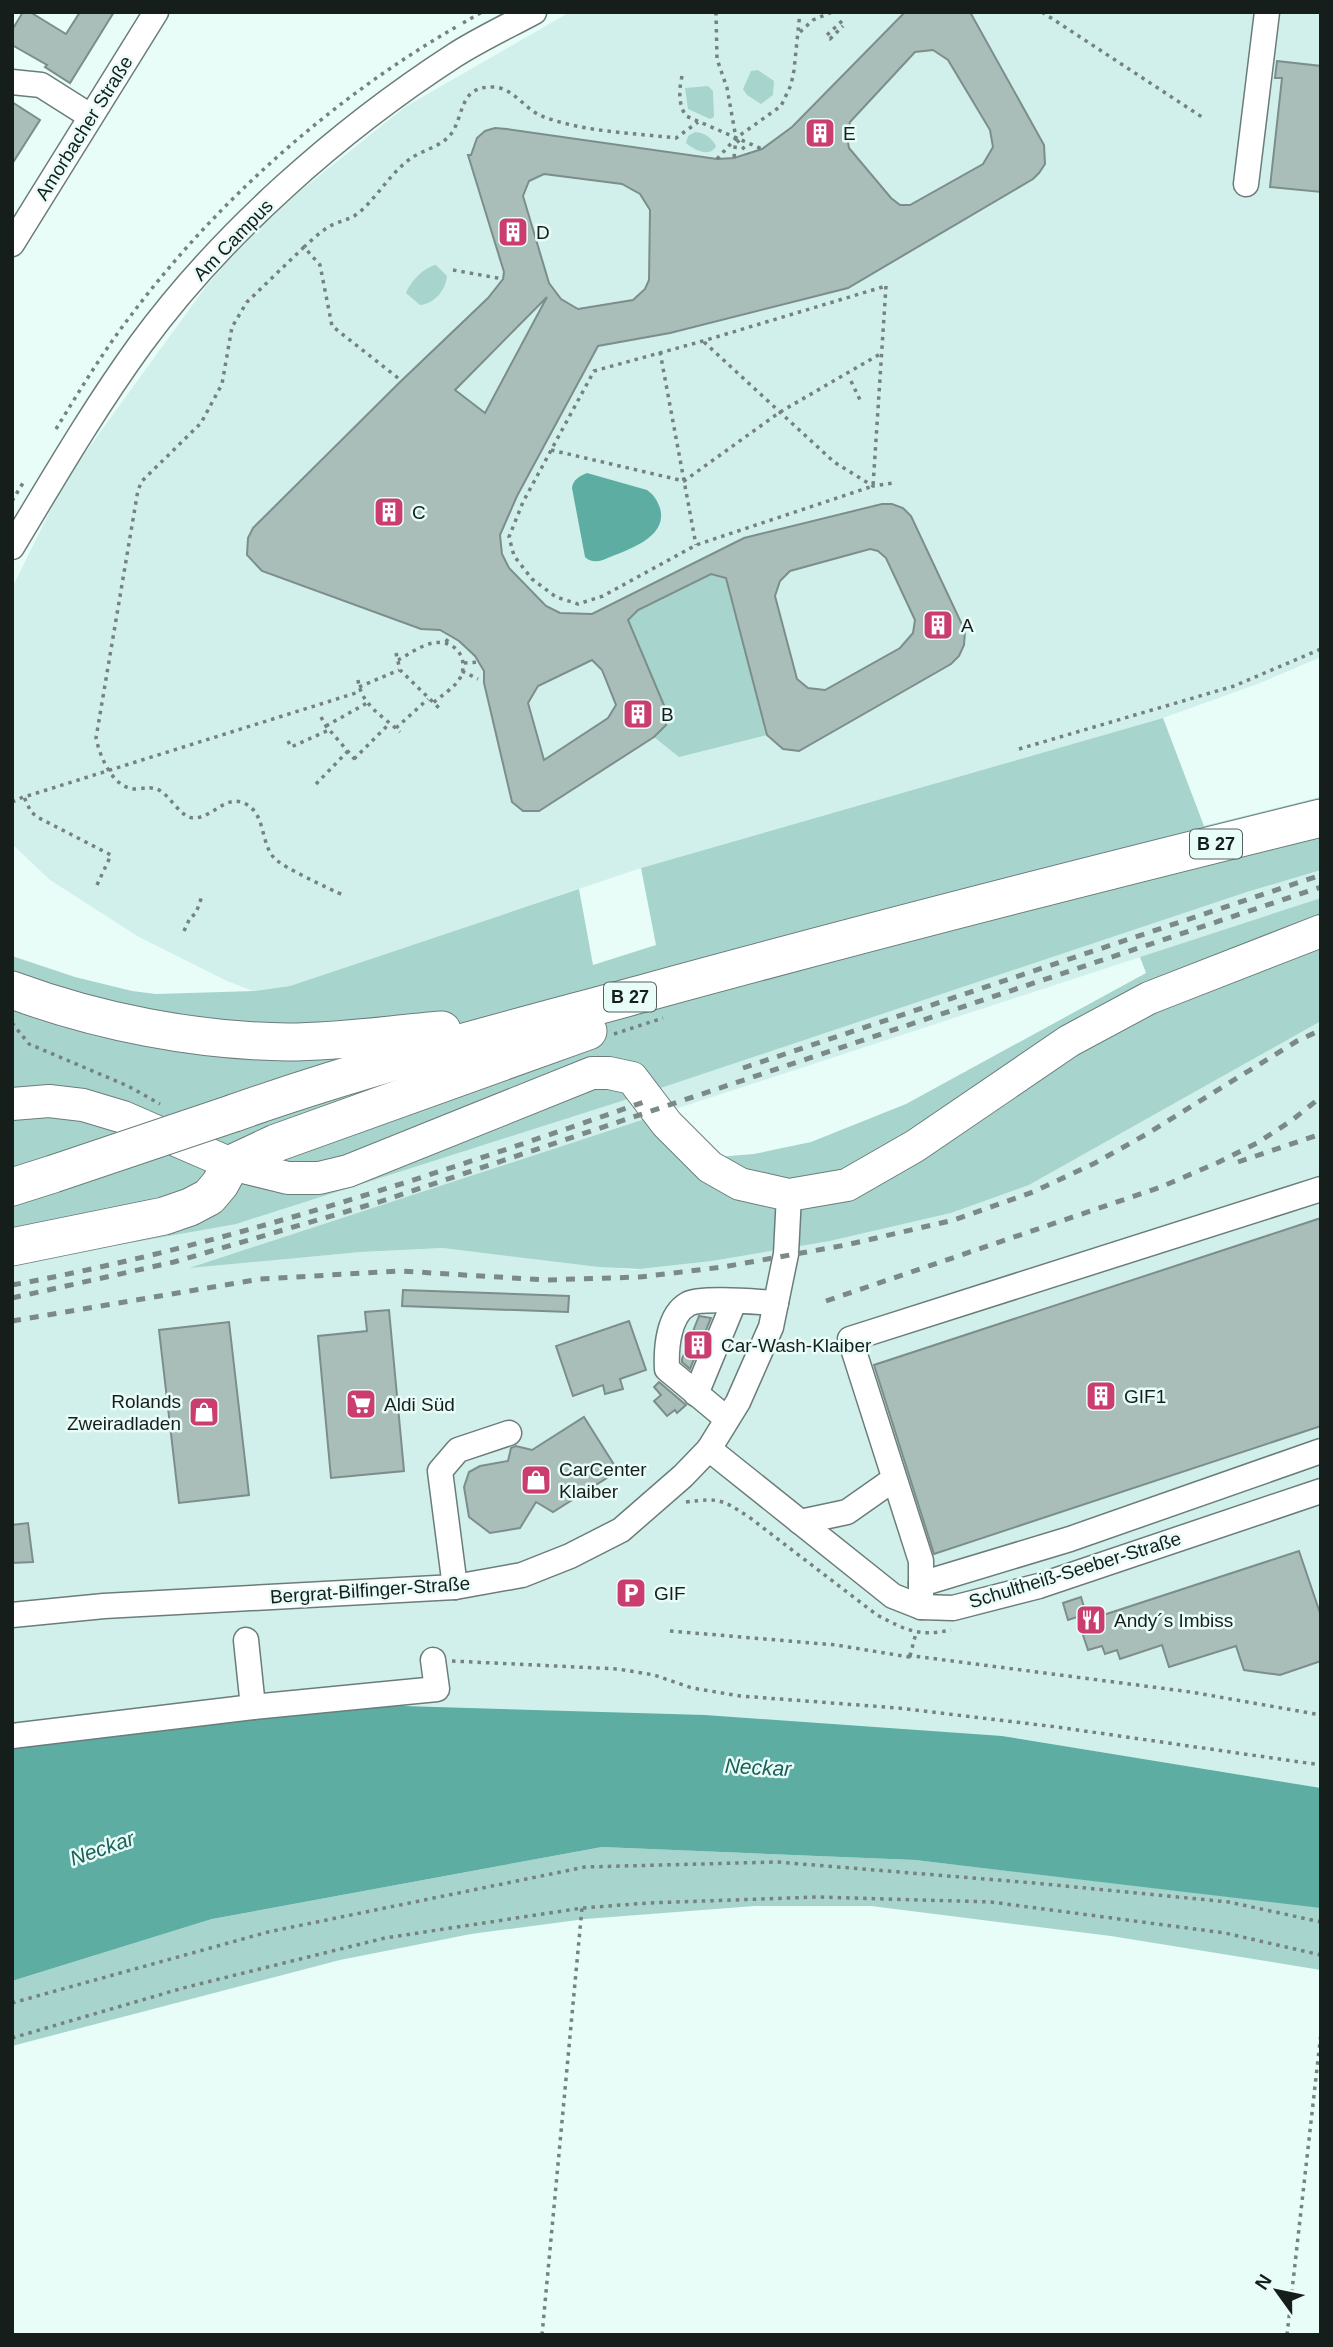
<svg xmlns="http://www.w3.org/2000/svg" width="1333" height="2347" font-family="Helvetica,sans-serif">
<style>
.built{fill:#d2f0eb}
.green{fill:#a7d5ce}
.water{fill:#5dada2}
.building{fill:#a9bdb9;stroke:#7c8e8b;stroke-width:2;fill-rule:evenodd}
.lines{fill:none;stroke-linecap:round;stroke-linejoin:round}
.minor-casing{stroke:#6b7d7a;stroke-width:27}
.major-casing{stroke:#6b7d7a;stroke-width:34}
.highway-casing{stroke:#6b7d7a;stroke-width:39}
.path{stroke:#75827f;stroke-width:3.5;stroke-dasharray:3.5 5;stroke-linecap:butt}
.minor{stroke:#fff;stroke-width:24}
.major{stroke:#fff;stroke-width:32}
.highway{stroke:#fff;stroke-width:37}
.rail{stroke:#7c8a87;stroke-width:5;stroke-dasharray:9 9;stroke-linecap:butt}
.highway-bridge-casing{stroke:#6b7d7a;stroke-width:39;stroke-linecap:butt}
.highway-bridge{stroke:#fff;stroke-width:37}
.labels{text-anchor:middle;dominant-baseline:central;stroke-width:5;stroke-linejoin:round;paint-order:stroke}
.shield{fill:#e8fcf8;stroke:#55615e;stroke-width:2}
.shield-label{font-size:18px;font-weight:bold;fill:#161e1c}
.street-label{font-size:19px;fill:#161e1c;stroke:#e8fcf8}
.poi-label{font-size:19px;fill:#161e1c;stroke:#e8fcf8;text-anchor:start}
.water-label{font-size:21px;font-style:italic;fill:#1d5f57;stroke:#e8fcf8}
</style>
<rect width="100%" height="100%" fill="#e8fcf8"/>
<!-- built -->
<g class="built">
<path d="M570 12H1321V657L1260 683 1163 718 641 868 290 986 253 991 227 981 139 937 50 880 12 844V588L66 479 207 285 265 219 405 107Z"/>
<path d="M1321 870V898L192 1267 361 1252 443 1248 633 1270 712 1261 830 1241 951 1213 1029 1185 1321 1021V1788L1002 1736 12 1743V1264L631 1098 1247 892Z"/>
</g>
<!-- green -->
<g class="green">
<path d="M758 70 774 81 773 95 761 104 747 95 743 89 751 71Z"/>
<path d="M708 86 713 91 714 117 710 119 688 109 685 88Z"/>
<path d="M695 132C705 133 711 137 716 146 710 158 694 150 686 143L688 136Z"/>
<path d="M436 265 447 276C446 290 434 304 420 305L406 293C410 282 424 267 436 265Z"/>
<path d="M711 574 726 577 767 735 679 757 654 737 666 725 628 620 638 610Z"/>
<path d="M1163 718 1204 826 1321 797V870L1247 892 631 1098 236 1224 12 1264V956L75 977 132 991 156 994 254 991 290 986 579 889 593 965 656 945 641 868Z"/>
<path d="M1321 898V1021L1029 1185 951 1213 830 1241 712 1261 640 1269 599 1267 443 1248 361 1252 189 1268 663 1113 717 1157 754 1154 811 1142 906 1104 1146 973 1140 957Z"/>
<path d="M602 1847 915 1860 1317 1907 1321 1908V1970L1111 1936 871 1906H755L585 1919 471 1934 340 1960 12 2046V1981L212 1919Z"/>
</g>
<!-- water -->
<g class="water">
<path d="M587 473 647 490C654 495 657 500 660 508 669 539 623 551 603 560 596 562 590 562 585 557L572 488C573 480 579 476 587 473Z"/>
<path d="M403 1706 705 1715 1002 1736 1321 1788V1908L915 1860 602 1847 212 1919 12 1981V1743L316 1708Z"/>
</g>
<!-- building -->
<g class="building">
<path d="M23 12H30L66 34 80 12H114L70 83 45 67 47 65 12 45V30Z"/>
<path d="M905 12H970L1044 145 1045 164 1039 173 1033 179 848 288 670 333 598 346 517 496 500 535 502 554 509 568 546 606 560 613 592 614 744 538 882 504H892L903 508 911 516 965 631 964 645 959 656 951 664 799 751 783 749 767 735 726 578 711 574 638 610 628 620 666 710V725L654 737 539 811H523L512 802 484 683V671L475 656 459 641 440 630 421 629 262 571 247 555 248 538 253 528 399 383 488 298 503 279 504 272 468 155H471L477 138 485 131 495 128 507 129 717 159 734 158 762 149 792 127ZM933 50 948 60 990 130 993 147 983 164 910 205H900L891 198 849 148 847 137 850 122 915 52ZM544 174 622 184 640 194 650 210 649 280 645 289 633 300 578 309 561 299 549 283 523 196 529 181ZM547 297 485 413 455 390ZM870 549 878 551 886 558 915 620 913 633 900 648 825 690 808 688 797 679 775 596 780 581 790 571ZM592 660 602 670 616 705 608 718 544 760 528 703 538 686Z"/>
<path d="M1277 61 1321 66V192L1270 187 1282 78H1275Z"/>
<path d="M12 102 40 120 12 164Z"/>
<path d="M1321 1218V1426L934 1554 874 1365Z"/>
<path d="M403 1290 569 1296 568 1312 402 1306Z"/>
<path d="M389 1310 404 1471 331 1478 318 1336 367 1331 365 1312Z"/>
<path d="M699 1316 711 1318 690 1369 682 1362V1359Z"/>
<path d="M629 1321 646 1370 620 1379 623 1389 605 1394 603 1385 573 1396 556 1346Z"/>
<path d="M229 1322 249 1495 179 1503 159 1330Z"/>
<path d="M659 1382 686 1405 677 1413 675 1410 667 1416 654 1401 661 1395 654 1387Z"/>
<path d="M584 1417 618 1471 553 1512 536 1502 520 1528 490 1533 469 1517 464 1487 469 1472 480 1466 508 1461 511 1448 516 1446 532 1450Z"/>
<path d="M28 1523 33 1562 12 1563V1525Z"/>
<path d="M1299 1551 1321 1616V1661L1280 1675 1244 1670 1236 1646 1169 1667 1162 1645 1120 1659 1117 1650 1105 1654 1102 1646 1088 1650 1079 1623Z"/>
<path d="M1081 1597 1086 1614 1068 1620 1063 1603Z"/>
</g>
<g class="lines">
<!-- minor casing -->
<g class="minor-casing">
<g id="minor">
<path d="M12 82 41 85 90 116"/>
<path d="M1246 184 1267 12"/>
<path d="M12 244 156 12"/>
<path d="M12 547C53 479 93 410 140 345 221 234 339 130 455 55 480 39 508 26 534 12"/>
<path d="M696 1394 734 1302"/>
<path d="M727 1419 667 1369C666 1349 668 1315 688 1304 701 1297 758 1302 776 1303"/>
<path d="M709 1449 893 1596 921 1607 953 1608 1039 1586 1321 1491"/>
<path d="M800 1522 847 1512 894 1479"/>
<path d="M921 1584 1070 1539 1321 1451"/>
<path d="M455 1587 440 1471 458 1450 509 1433"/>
<path d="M921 1607V1561L850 1339 1321 1189"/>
<path d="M12 1615 104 1606 455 1587 522 1575 570 1556 621 1530 683 1476 709 1449 738 1402 771 1327 786 1254 789 1195"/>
<path d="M246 1640 253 1707"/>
<path d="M12 1736 253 1707 437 1689 433 1660"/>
</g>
</g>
<!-- major casing -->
<g class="major-casing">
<path id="major" d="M12 1104 49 1101 83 1105 123 1117 231 1164 288 1178H319L348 1171 592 1073H609L632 1078 667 1124 710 1167 740 1184 789 1195 847 1185 915 1146 1069 1041 1149 998 1321 931"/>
</g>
<!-- highway casing -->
<g class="highway-casing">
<g id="highway">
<path d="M12 990C99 1022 196 1041 288 1042 340 1042 391 1034 442 1030"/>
<path d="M234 1113C367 1066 505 1031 641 994 867 932 1094 874 1321 818"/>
<path d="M12 1187 53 1174"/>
<path d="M12 1247 164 1216 190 1207 209 1197 220 1184 231 1164 276 1143 588 1031"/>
</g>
</g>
<!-- path -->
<g class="path">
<path d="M716 12 717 59 727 88 736 138 734 158"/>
<path d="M1042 12 1202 117"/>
<path d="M842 21 827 35 830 39 843 26"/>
<path d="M463 23 482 12"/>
<path d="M800 32 813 20 832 12"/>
<path d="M682 76C679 90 678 104 686 116L762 149"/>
<path d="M737 140 748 154"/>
<path d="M717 159 736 138 781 106 791 85 794 70 800 12"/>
<path d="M304 247 247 302 232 327 222 384 201 423 142 481 138 490 96 738C100 757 113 789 136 789 146 788 154 786 162 792 172 799 182 819 195 818 214 817 228 791 249 806 265 817 261 843 274 858 282 867 330 889 345 896"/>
<path d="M453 270 503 279"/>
<path d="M886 286 873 486 696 545 603 596 578 604 556 597 532 579 514 556 509 537 523 502 594 371 703 341Z"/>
<path d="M704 342 834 462 873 486 893 483"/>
<path d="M660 352 696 545"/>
<path d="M398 378 332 326 320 265 304 247C313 239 323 229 334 224 344 220 354 218 362 210 379 194 391 173 410 159 422 150 441 147 451 134 465 115 458 86 494 87 514 88 526 111 544 117 585 132 633 133 676 138L698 122"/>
<path d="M851 381 860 400"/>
<path d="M56 429C80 390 104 350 132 314 218 200 333 98 456 27"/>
<path d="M551 450 684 481 780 412 882 353"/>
<path d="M12 501 23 483"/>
<path d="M446 642 450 636"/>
<path d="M396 653 400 670 439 708"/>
<path d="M398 660C408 655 421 645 433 643 453 639 469 656 461 676 457 686 441 696 433 703"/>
<path d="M464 663 478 662"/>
<path d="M462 671 478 679"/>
<path d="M358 680C361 705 383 716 400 732"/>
<path d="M359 687 399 670"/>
<path d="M321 717 326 726 358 763"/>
<path d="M326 726 367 703"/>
<path d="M396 728 428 699"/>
<path d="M288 741 291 747 329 730"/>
<path d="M1019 749 1234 686 1321 649"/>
<path d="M354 759 390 723"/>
<path d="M316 784 348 751"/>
<path d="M12 802 23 797"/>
<path d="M97 885 111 855 39 818 31 812 24 797 359 692"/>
<path d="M184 931 190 918 196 913 202 896"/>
<path d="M12 1023 29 1044 128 1086 160 1104"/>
<path d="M614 1034 663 1018"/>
<path d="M686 1502C720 1498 721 1499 749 1517L877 1615C906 1630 918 1637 951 1630"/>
<path d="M670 1631 836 1645 909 1657 906 1655 1191 1692 1321 1715"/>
<path d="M910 1656 916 1633"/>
<path d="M452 1661 618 1669 654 1675 692 1688 740 1696 898 1708 1057 1727 1321 1765"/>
<path d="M12 2003 268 1932 585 1867 777 1862 1034 1883 1229 1902 1321 1922"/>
<path d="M12 2038 183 1988 385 1938 582 1908 648 1903 817 1897 991 1902 1225 1933 1321 1955"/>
<path d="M542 2335 582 1908"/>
<path d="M1287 2335 1321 2033"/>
</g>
<!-- minor -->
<use href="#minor" class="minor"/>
<!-- major -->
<use href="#major" class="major"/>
<!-- highway -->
<use href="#highway" class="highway"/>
<!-- rail -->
<g class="rail">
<path d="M743 1068 1321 875"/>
<path d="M1238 1162 1321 1134"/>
<path d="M12 1285C225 1246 440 1173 644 1102"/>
<path d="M12 1298 174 1262 379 1202 1321 887"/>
<path d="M826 1301 1161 1187 1219 1162 1257 1143 1291 1121 1321 1097"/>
<path d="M12 1321 260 1279 400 1271 546 1280 640 1277 723 1267 846 1245 954 1220 1033 1192 1095 1163 1145 1135 1297 1041 1321 1030"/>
</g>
<!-- highway-bridge casing -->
<g class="highway-bridge-casing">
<path id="highway-bridge" d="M53 1174 234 1113"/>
</g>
<!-- highway-bridge -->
<use href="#highway-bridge" class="highway-bridge"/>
</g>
<!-- icons -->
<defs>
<g id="building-square" transform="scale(1.575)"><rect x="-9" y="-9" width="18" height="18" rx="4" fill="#ca3d6e" stroke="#e8fcf8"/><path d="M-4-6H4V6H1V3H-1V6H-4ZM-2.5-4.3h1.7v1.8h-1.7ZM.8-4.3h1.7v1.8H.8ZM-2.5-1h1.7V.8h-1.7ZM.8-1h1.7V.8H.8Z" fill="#fff"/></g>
<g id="supermarket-square" transform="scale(1.575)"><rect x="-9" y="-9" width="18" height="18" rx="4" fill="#ca3d6e" stroke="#e8fcf8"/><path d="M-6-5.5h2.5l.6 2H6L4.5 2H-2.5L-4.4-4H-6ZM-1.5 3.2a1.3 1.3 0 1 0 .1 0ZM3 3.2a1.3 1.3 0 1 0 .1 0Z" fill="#fff"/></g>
<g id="shop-square" transform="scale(1.575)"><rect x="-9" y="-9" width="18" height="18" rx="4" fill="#ca3d6e" stroke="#e8fcf8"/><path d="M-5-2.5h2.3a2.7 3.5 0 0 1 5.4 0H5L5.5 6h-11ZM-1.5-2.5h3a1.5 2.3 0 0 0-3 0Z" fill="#fff"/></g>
<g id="parking-square" transform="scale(1.575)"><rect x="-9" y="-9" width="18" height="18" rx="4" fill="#ca3d6e" stroke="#e8fcf8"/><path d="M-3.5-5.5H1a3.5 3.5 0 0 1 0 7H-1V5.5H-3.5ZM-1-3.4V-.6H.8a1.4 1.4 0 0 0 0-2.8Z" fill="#fff"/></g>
<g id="restaurant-square" transform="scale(1.575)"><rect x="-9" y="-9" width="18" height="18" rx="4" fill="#ca3d6e" stroke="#e8fcf8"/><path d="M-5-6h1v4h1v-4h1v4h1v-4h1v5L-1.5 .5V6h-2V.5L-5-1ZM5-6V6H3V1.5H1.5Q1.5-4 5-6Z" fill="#fff"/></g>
</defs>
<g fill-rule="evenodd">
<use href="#building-square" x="820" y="133"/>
<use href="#building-square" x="513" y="232"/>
<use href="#building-square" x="389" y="512"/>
<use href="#building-square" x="938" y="625"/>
<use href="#building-square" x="638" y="714"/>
<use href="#building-square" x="698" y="1345"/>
<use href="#building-square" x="1101" y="1396"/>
<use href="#supermarket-square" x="361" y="1404"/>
<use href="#shop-square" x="204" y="1412"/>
<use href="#shop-square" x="536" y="1480"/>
<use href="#parking-square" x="631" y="1593"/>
<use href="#restaurant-square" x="1091" y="1620"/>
</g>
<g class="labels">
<!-- shield labels -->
<g class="shield">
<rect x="1190" y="829.5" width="52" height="29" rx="5"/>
<rect x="604" y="982.5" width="52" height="29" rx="5"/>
</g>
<g class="shield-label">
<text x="1216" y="844">B 27</text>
<text x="630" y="997">B 27</text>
</g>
<!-- street labels -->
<g class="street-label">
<text transform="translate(84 128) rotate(-58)">Amorbacher Straße</text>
<text transform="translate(233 240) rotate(-46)">Am Campus</text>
<text transform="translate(1075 1570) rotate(-17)">Schultheiß-Seeber-Straße</text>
<text transform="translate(370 1590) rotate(-4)">Bergrat-Bilfinger-Straße</text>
</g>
<!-- poi labels -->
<g class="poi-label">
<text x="843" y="133">E</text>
<text x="536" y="232">D</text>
<text x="412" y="512">C</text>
<text x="961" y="625">A</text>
<text x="661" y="714">B</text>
<text x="721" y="1345">Car-Wash-Klaiber</text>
<text x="1124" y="1396">GIF1</text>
<text x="181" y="1401" text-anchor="end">Rolands<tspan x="181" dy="22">Zweiradladen</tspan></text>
<text x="384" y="1404">Aldi Süd</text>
<text x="559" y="1469">CarCenter<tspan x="559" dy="22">Klaiber</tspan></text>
<text x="654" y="1593">GIF</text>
<text x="1114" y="1620">Andy´s Imbiss</text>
</g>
<!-- water labels -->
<g class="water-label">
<text transform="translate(758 1767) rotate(3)">Neckar</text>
<text transform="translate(102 1848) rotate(-19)">Neckar</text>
</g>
</g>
<!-- border -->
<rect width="1333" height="2347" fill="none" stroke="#161e1c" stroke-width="28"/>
<!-- north arrow -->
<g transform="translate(1277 2291) rotate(303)" stroke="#e8fcf8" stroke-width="5" paint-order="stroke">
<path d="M0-5L12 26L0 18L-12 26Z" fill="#161e1c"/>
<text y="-10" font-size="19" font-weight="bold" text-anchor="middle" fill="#161e1c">N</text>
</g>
</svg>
